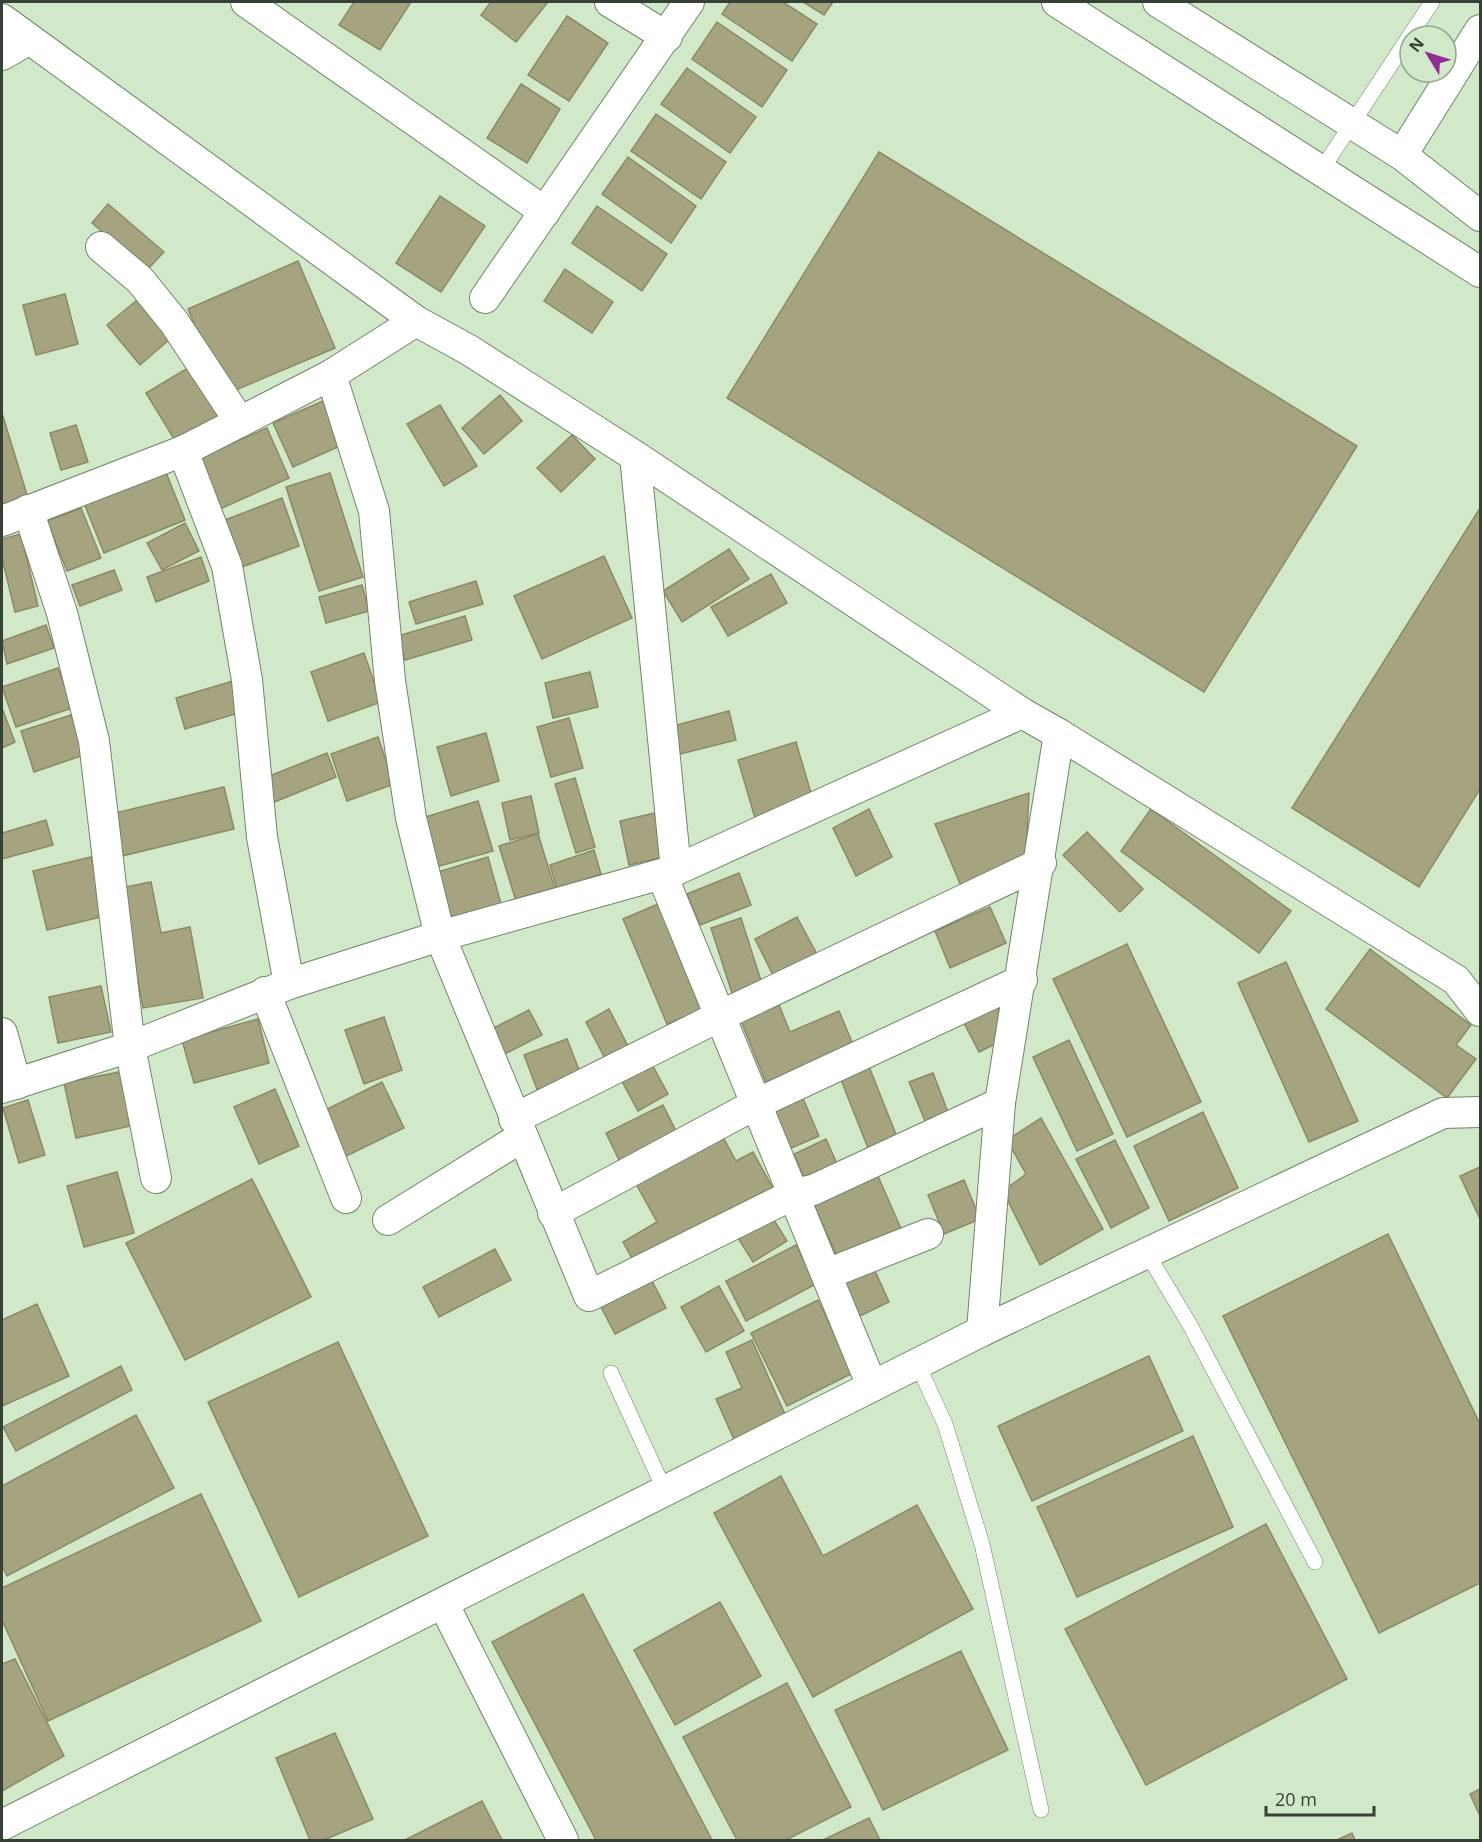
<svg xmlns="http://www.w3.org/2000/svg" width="1482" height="1842" font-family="'Open Sans',sans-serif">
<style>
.building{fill:#a6a380;stroke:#8b8966;stroke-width:1.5}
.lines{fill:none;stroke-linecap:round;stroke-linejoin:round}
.service-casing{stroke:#708569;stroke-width:16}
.minor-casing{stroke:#708569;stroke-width:32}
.service{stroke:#fff;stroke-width:15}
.minor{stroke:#fff;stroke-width:30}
</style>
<rect width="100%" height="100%" fill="#d1e9c9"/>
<!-- building -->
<g class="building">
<path d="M354 2H411L380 50 339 25Z"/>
<path d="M491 2H548L516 42 481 15Z"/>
<path d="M730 2H783L817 24 792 61 722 14Z"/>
<path d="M803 2H833L824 15Z"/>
<path d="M567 16 608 43 569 101 528 75Z"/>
<path d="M717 22 787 70 762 107 692 59Z"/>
<path d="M687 68 756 117 730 153 661 104Z"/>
<path d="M521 84 560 109 527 163 487 138Z"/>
<path d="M656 114 726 162 701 199 631 151Z"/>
<path d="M879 152 1357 446 1204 692 727 398Z"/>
<path d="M628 157 696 206 671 243 602 194Z"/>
<path d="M440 196 485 226 441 292 396 263Z"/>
<path d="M108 204 164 252 147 270 92 223Z"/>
<path d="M597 206 667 254 642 291 572 243Z"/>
<path d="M298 261 335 348 224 395 188 309Z"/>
<path d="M565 269 613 302 592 333 544 301Z"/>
<path d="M65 294 78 344 36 355 23 305Z"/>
<path d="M137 300 170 339 140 365 107 325Z"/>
<path d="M191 366 223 420 179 447 146 393Z"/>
<path d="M500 395 522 421 484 454 462 428Z"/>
<path d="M323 401 342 445 293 467 273 423Z"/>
<path d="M440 405 477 466 444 486 407 424Z"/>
<path d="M2 413 28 498 2 506Z"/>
<path d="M76 425 88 462 61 470 50 433Z"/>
<path d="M267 428 289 478 220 509 198 458Z"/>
<path d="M572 435 595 459 561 492 537 468Z"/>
<path d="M165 470 185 520 104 553 84 503Z"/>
<path d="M330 473 363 577 319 591 286 487Z"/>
<path d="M282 498 299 546 242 567 225 520Z"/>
<path d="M81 508 101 558 67 571 47 521Z"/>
<path d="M1480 508V789L1419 887 1292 808Z"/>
<path d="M185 523 199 551 162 570 147 543Z"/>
<path d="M21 534 38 606 15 612 2 558V539Z"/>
<path d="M729 549 749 579 682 622 663 591Z"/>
<path d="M604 556 632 618 542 659 514 596Z"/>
<path d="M201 557 209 581 156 602 147 577Z"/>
<path d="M114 570 122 590 80 606 72 585Z"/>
<path d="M771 574 787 603 728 636 711 607Z"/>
<path d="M476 581 483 604 416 624 409 602Z"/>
<path d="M362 585 369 611 326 623 319 597Z"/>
<path d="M465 616 472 640 405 660 398 636Z"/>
<path d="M46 625 54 648 7 664 2 641Z"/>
<path d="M364 653 381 702 328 721 311 672Z"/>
<path d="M58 668 72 708 16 727 2 687Z"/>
<path d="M590 672 598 707 553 718 545 683Z"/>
<path d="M233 681 242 712 185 729 176 698Z"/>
<path d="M2 708 15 742 2 748Z"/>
<path d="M729 711 736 740 680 754 673 726Z"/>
<path d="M71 715 84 755 34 772 21 731Z"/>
<path d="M569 718 583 768 551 777 537 727Z"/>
<path d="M486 733 499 781 451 796 437 747Z"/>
<path d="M378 737 394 784 347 801 331 754Z"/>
<path d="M796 742 813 800 755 818 738 760Z"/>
<path d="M327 753 336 777 272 803 262 779Z"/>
<path d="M575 778 595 847 576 853 555 784Z"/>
<path d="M224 787 234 829 122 856 111 814Z"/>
<path d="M1029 793 1026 855 961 886 935 824Z"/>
<path d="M531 796 539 833 510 840 502 803Z"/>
<path d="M478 801 493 851 436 867 422 818Z"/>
<path d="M869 809 892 857 856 876 833 828Z"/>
<path d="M1151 809 1291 911 1259 953 1121 851Z"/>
<path d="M659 812 668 856 629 865 620 821Z"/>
<path d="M46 820 53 845 2 859V833Z"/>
<path d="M1087 832 1143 889 1120 912 1063 855Z"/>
<path d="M538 834 555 889 516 901 499 846Z"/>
<path d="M594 850 601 874 557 889 550 865Z"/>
<path d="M91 857 105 916 47 930 33 871Z"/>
<path d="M488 857 503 911 449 927 434 873Z"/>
<path d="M739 873 751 905 700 925 687 894Z"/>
<path d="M151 882 161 933 190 927 203 998 143 1008 121 888Z"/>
<path d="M658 904 701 1010 667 1024 623 919Z"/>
<path d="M990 907 1006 943 950 968 935 931Z"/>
<path d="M797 917 819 958 776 981 755 939Z"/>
<path d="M741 918 762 984 732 993 711 928Z"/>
<path d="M1127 944 1201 1102 1127 1137 1053 979Z"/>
<path d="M1370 949 1471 1025 1456 1045 1476 1059 1447 1098 1326 1009Z"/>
<path d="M1286 962 1358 1121 1309 1142 1238 983Z"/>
<path d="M101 986 111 1032 58 1043 49 997Z"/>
<path d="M777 1000 790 1032 839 1011 857 1054 769 1090 739 1016Z"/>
<path d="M997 1005 1012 1036 979 1052 963 1021Z"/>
<path d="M609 1009 633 1056 610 1068 586 1022Z"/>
<path d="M529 1010 542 1035 495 1059 482 1034Z"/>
<path d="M384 1017 402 1070 364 1084 345 1030Z"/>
<path d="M258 1019 269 1063 194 1083 182 1040Z"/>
<path d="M567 1039 583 1080 540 1097 524 1055Z"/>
<path d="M1069 1040 1113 1134 1077 1151 1033 1057Z"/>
<path d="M648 1057 668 1094 638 1111 618 1074Z"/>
<path d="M868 1064 899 1142 870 1153 839 1075Z"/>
<path d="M124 1071 135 1125 76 1138 64 1083Z"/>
<path d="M933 1073 948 1112 925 1121 909 1082Z"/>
<path d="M382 1082 404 1128 338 1160 317 1114Z"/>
<path d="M275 1089 299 1146 259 1164 234 1107Z"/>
<path d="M802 1096 819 1136 789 1149 771 1109Z"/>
<path d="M28 1100 45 1155 19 1163 3 1108Z"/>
<path d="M663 1105 679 1137 621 1164 606 1133Z"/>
<path d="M1203 1112 1238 1188 1169 1221 1134 1146Z"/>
<path d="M1041 1118 1103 1229 1040 1265 1003 1191 1026 1174 1007 1140Z"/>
<path d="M722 1135 736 1161 753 1152 776 1194 638 1269 623 1242 657 1222 635 1182Z"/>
<path d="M826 1139 841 1173 809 1188 794 1154Z"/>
<path d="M1115 1140 1149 1208 1111 1228 1076 1159Z"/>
<path d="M874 1167 903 1233 839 1261 810 1196Z"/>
<path d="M1480 1167V1219L1460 1176Z"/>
<path d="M117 1172 134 1233 84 1247 67 1186Z"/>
<path d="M252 1179 311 1297 185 1360 126 1243Z"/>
<path d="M964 1180 980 1219 944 1234 928 1195Z"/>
<path d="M767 1209 787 1241 753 1262 733 1230Z"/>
<path d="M1388 1234 1480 1424V1583L1379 1633 1223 1316Z"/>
<path d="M796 1245 816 1284 746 1321 726 1281Z"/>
<path d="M495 1249 511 1280 439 1317 423 1287Z"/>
<path d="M871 1262 889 1302 860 1316 842 1276Z"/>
<path d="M650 1277 666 1308 615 1334 599 1303Z"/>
<path d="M719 1286 744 1331 706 1352 681 1307Z"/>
<path d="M818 1300 853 1373 787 1406 751 1333Z"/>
<path d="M37 1304 69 1376 2 1406V1320Z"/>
<path d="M752 1340 788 1421 736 1444 716 1399 742 1388 726 1352Z"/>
<path d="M338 1342 428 1536 299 1597 208 1402Z"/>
<path d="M1149 1356 1183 1431 1032 1501 998 1426Z"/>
<path d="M121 1366 132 1390 16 1451 3 1427Z"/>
<path d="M136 1415 174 1488 7 1576 2 1566V1486Z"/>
<path d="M1193 1436 1233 1527 1077 1597 1037 1507Z"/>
<path d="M781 1476 823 1556 917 1505 973 1609 813 1697 714 1513Z"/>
<path d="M201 1494 261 1621 48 1721 2 1620V1588Z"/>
<path d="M1266 1524 1347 1679 1146 1785 1065 1629Z"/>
<path d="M583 1594 712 1840H596L492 1642Z"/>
<path d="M720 1602 761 1676 675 1725 634 1650Z"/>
<path d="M961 1651 1008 1750 883 1810 835 1710Z"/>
<path d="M15 1659 64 1756 2 1791V1664Z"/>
<path d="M787 1683 851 1807 786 1840H737L683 1737Z"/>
<path d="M335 1733 373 1819 324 1840H310L276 1758Z"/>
<path d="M1480 1789V1816L1470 1794Z"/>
<path d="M482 1801 502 1840H405Z"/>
<path d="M869 1818 880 1840H823Z"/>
<path d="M1352 1833 1355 1840H1337Z"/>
</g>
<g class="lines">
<!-- service casing -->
<g class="service-casing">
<g id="service">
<path d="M1320 172 1432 2"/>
<path d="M1147 1253 1191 1327 1315 1562"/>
<path d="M917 1363 945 1424 982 1544 1041 1810"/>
<path d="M611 1373 665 1491"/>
</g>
</g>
<!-- minor casing -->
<g class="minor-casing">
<g id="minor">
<path d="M246 2 545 212"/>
<path d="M610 2 667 37"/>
<path d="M1057 2 1480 272"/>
<path d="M1158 2 1402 155 1480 216"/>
<path d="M2 19 416 321"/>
<path d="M2 55 28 40"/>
<path d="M1402 155 1480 30"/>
<path d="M101 247 140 280 174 322 240 422"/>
<path d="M485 298 689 2"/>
<path d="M331 375 416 321 469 350 635 456 1022 713 1059 734 1000 1103 982 1331"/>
<path d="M183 451 227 566 247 680 262 837 289 984"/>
<path d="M635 456 676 870"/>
<path d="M28 510 62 613 94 741 130 1047 156 1178"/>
<path d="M2 521 183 451 331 375 374 511 390 681 411 818 440 936 589 1296 794 1194 813 1190 1000 1103"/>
<path d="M1059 734 1456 980 1480 1011"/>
<path d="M662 875 872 1386"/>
<path d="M265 992 346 1198"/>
<path d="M2 1033 16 1084"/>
<path d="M2 1088 130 1047 289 984 440 936 676 870 1022 713"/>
<path d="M514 1119 720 1016 1041 863"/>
<path d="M553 1213 756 1104 1022 980"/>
<path d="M388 1220 522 1137"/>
<path d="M827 1274 928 1234"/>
<path d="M443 1603 563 1840"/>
<path d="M2 1825 982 1331 1443 1113 1480 1112"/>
</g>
</g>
<!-- service -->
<use href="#service" class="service"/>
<!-- minor -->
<use href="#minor" class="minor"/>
</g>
<!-- border -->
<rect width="1482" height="1842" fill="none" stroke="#374034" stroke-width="6"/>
<!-- north arrow -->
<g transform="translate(1428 54) rotate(308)"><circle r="28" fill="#d1e9c9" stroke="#93a58d" stroke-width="1.5"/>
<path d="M0-4.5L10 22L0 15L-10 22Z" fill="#922d92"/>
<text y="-9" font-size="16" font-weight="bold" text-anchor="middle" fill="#374034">N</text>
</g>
<!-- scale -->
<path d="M1266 1806v9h108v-9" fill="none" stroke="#374034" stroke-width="3"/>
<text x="1275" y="1806" font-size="18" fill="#374034" stroke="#d1e9c9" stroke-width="4.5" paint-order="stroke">20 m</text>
</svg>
